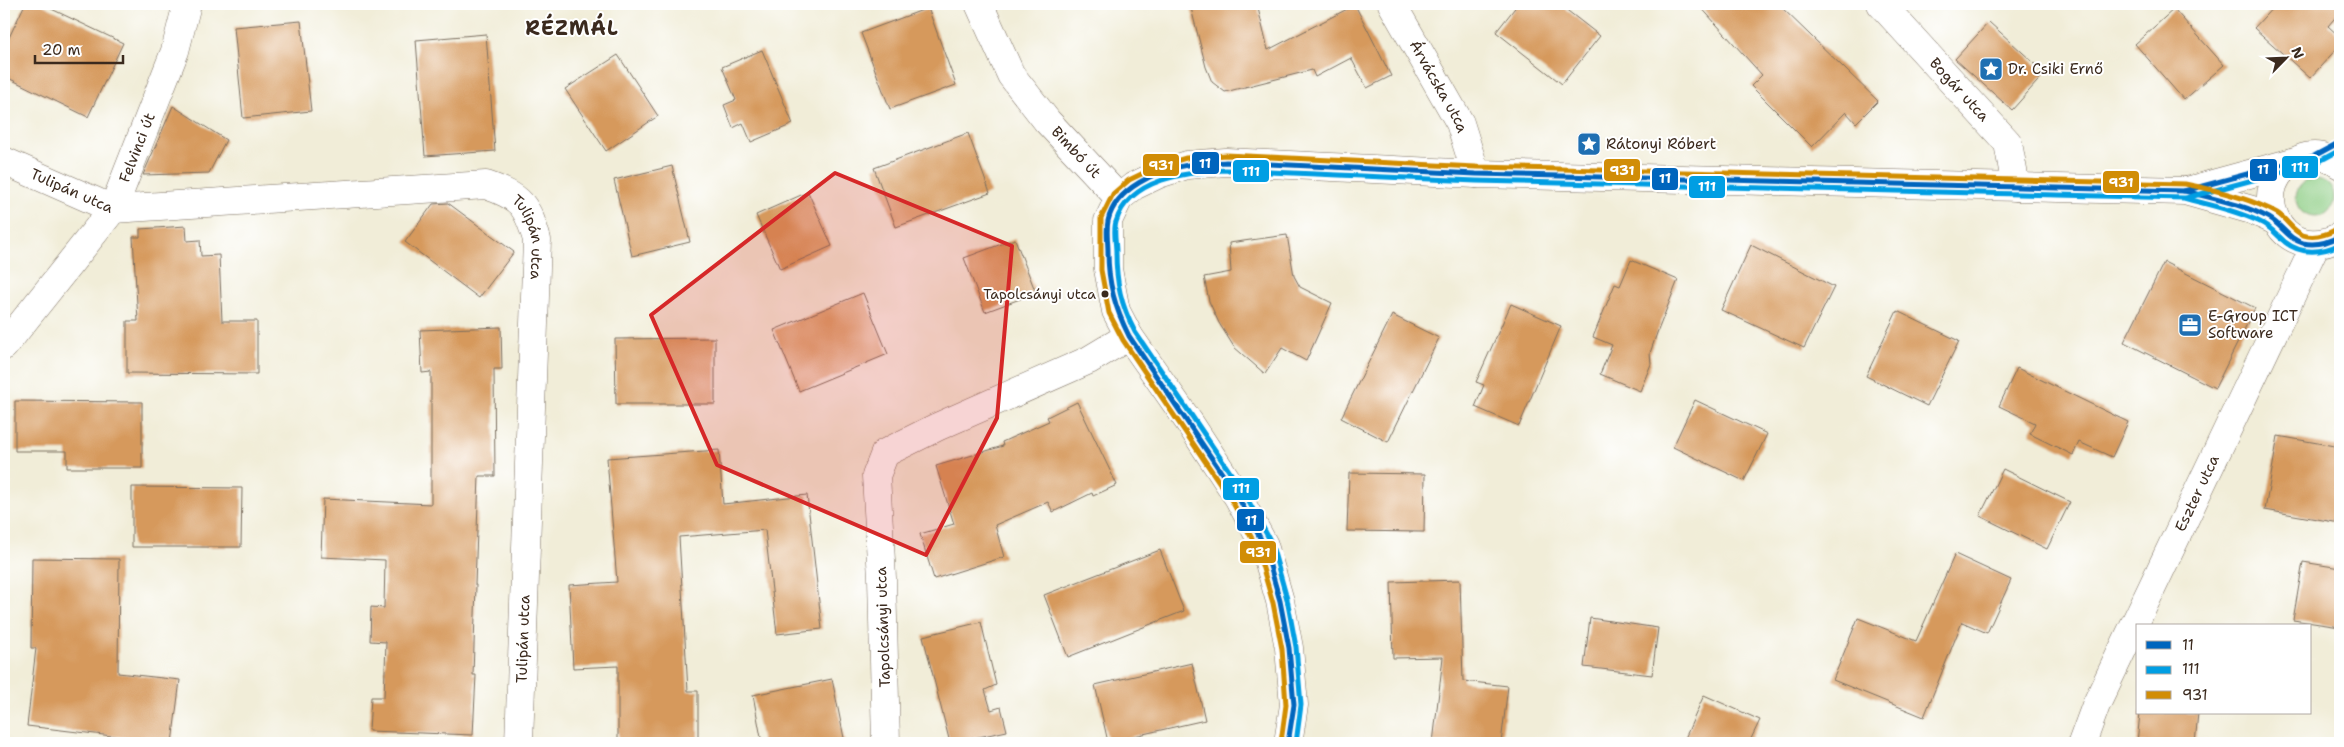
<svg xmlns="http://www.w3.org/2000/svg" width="2344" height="747" font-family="'Shantell Sans',sans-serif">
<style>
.green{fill:#8dcd84;stroke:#647c51}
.building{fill:#d6995b}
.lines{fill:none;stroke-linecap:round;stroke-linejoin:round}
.minor-casing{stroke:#7b6e5f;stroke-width:29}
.minor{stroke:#fff;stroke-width:28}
.bus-1-casing{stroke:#fff;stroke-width:9}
.bus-2-casing{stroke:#fff;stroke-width:9}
.bus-3-casing{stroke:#fff;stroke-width:9}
.bus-1{stroke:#0065bd;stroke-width:5}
.bus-2{stroke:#009ee3;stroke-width:5}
.bus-3{stroke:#d18d06;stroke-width:5}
.marked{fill:#d62828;fill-opacity:0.2;stroke:#d62828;stroke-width:4;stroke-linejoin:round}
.bus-dot{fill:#3b2a1e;stroke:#fff;stroke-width:2}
.labels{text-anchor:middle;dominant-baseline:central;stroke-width:4;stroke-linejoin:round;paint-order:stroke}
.bus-label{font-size:14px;fill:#3b2a1e;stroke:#fff;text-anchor:end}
.poi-label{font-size:15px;fill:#3b2a1e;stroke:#fff;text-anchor:start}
.street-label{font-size:15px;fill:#3b2a1e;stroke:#fff}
.district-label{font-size:20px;font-weight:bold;letter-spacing:1px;fill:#3b2a1e;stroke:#fff}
.line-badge{stroke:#fff;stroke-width:2}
.badge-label{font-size:14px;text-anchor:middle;font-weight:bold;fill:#fff}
</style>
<rect width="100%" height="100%" fill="#fff"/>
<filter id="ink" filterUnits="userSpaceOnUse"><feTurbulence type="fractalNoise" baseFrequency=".02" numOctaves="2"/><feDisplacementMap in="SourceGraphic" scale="10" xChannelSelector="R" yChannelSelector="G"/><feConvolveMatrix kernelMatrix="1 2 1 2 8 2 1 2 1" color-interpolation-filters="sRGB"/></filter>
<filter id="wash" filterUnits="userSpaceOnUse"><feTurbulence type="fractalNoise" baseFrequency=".0096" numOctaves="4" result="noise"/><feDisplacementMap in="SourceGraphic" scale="20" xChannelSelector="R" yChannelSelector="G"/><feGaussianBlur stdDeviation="1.12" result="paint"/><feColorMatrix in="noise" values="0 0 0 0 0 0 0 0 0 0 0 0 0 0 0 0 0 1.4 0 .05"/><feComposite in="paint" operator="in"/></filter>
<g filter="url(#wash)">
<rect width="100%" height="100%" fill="#f1edd8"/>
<!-- green -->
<circle class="green" cx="2315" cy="198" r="19"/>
<g id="blocks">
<!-- building -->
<g class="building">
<path d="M25 4H41L123 43 88 117 4 76V48Z"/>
<path d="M1190 4H1257L1268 50 1355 5 1391 76 1367 88 1351 58 1315 77 1312 70 1225 92 1212 82 1206 67Z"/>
<path d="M1518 4H1559L1600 36 1562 84 1496 32Z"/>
<path d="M1698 4H1778L1878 101 1856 123 1846 112 1812 147 1751 86 1762 75Z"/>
<path d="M2276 4H2340V12L2328 26 2340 37V45L2310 78 2254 28Z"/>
<path d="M928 8 956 85 890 109 861 33Z"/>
<path d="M2174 9 2224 65 2184 100 2135 44Z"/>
<path d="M301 21 311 111 243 118 234 27Z"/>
<path d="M1989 22 2045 73 2012 110 1955 59Z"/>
<path d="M486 34 495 151 425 156 416 40Z"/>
<path d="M762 50 793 124 751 142 743 123 733 128 724 105 736 100 722 67Z"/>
<path d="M618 55 658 116 606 151 565 89Z"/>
<path d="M173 106 226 140 209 173 143 175Z"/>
<path d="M968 133 990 193 896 227 874 168Z"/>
<path d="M672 166 690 242 632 256 614 180Z"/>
<path d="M808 192 832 246 780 269 756 215Z"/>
<path d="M448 203 514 252 479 298 405 242 433 204Z"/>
<path d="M186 226 187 241 200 240 201 256 219 255 222 321H257V374L127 373V321H138L133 237H140V229Z"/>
<path d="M1287 235 1294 276 1300 287 1332 303 1306 361 1282 348 1265 374 1234 347 1219 323 1209 301 1204 277 1231 272 1229 243Z"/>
<path d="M1015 239 1036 293 985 312 964 258Z"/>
<path d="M1751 245 1834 287 1804 348 1721 310Z"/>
<path d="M1631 260 1678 280 1657 333 1650 353 1651 364 1640 391 1600 374 1612 345 1593 337 1615 284 1620 286Z"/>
<path d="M2164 262 2255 308 2215 388 2124 342Z"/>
<path d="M863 293 888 354 799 391 774 330Z"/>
<path d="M1511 304 1561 326 1519 426 1475 407 1484 385 1476 382Z"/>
<path d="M1897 311 1959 341 1927 406 1866 376Z"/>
<path d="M1392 315 1439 338 1388 442 1341 418Z"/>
<path d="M501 327 502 369H494L495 476H479L475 585H476L473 675H476L473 735 369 731 371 697H384L386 642 370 641 371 607 384 608 385 560 321 557 323 499 431 504V372L422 373 420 330Z"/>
<path d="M715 338V404H616L615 339Z"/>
<path d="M2017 368 2128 422 2112 457 2079 442 2073 455 2030 434 2035 423 1999 406Z"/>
<path d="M1695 400 1767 434 1744 481 1673 447Z"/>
<path d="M15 401 142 402V468H67V451H15Z"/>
<path d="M1077 402 1117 485 1093 496 1092 493 1053 512 1048 502 995 525 1004 557 934 579 920 534 954 524 936 466 1003 446 1002 442 1049 421 1047 417Z"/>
<path d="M2278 436 2340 447V523L2265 510Z"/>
<path d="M719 450 723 504 807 495 822 629 777 634 765 530 679 537 688 691H698V741L618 743V666L573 668 569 585 617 582 607 458Z"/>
<path d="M2003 469 2070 502 2047 549 1980 516Z"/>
<path d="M1349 473 1425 474 1424 532 1347 531Z"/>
<path d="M132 487 242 488 241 547H132Z"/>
<path d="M1160 550 1184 611 1068 657 1044 595Z"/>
<path d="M1955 554 2011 580 1987 633 1962 622 1924 717 1833 680 1858 618 1916 641Z"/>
<path d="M32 558 119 559 118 673 180 680 172 743 27 726 36 648H31Z"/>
<path d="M2303 562 2340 568V627L2293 620Z"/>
<path d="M1460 580 1463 681 1508 686 1501 743H1433L1443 657 1393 658 1391 582Z"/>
<path d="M1590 618 1658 628 1652 675 1584 667Z"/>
<path d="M981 622 996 685 985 690 991 710 1001 707 1007 731 950 743 923 636Z"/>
<path d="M1192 663 1205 720 1108 742 1095 685Z"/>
<path d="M832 679 845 743H762L753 695Z"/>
<path d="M1704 695 1760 720 1749 743H1683Z"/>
<path d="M2140 713H2198L2195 743H2137Z"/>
</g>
</g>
</g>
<g filter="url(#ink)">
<use href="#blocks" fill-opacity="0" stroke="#7b6e5f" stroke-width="1"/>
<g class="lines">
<!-- minor casing -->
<g class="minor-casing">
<g id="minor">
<path id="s1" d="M979 4 1011 75 1047 121 1119 198"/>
<path id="s2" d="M1392 4 1460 123 1476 174"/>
<path id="s3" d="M1881 4 2008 143 2016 187"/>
<path id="s4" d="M4 161 113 209 486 185C521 197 527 205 537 240L519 743"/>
<path d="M2340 165C2329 157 2314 153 2300 159 2242 181 2279 269 2340 236"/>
<path d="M2187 191 2293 162"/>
<path id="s5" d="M4 346 113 209 175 51 187 4"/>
<path d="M886 743 882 578 876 476 885 453 937 427 1089 360 1129 336"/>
<path d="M1288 743 1294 705 1289 648 1280 601 1264 545 1238 497 1189 422 1129 336 1116 311 1108 269V221L1119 198 1134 186 1159 174 1187 165 1226 162 1476 174 2185 191 2252 210 2276 221"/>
<path id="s6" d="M2082 743 2096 705 2316 244"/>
</g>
</g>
<!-- minor -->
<use href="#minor" class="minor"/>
<!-- bus-1 casing -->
<g class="bus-1-casing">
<g id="bus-1">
<path d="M2184 191 2314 156 2340 142"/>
<path d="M1288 743 1294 705 1289 648 1280 601 1264 545 1238 497 1129 336C1115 308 1108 283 1108 252 1108 242 1106 231 1108 221 1115 188 1158 170 1188 165 1200 163 1213 163 1226 162L1476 174 2185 191C2214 199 2243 204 2269 218 2282 225 2288 239 2303 243 2316 246 2329 242 2340 236"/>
</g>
</g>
<!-- bus-2 casing -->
<g class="bus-2-casing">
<g id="bus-2">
<path d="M2186 198 2316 163 2340 150"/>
<path d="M1296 743 1301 705 1296 647 1287 599 1271 542 1244 493 1135 332C1121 305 1116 283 1116 252 1116 243 1113 230 1116 222 1129 178 1188 172 1226 170L1476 181 2184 198C2209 205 2235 210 2258 221 2270 226 2276 234 2285 242 2301 255 2323 253 2340 244"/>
</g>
</g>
<!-- bus-3 casing -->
<g class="bus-3-casing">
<path id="bus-3" d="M1281 742 1286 705 1282 649 1273 603 1257 548 1232 501 1123 340 1109 313 1101 270V218L1113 194 1129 180 1156 167 1186 158 1226 155 1476 167 2185 184C2216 190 2250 198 2277 213 2287 219 2292 231 2303 235 2315 239 2326 235 2337 229"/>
</g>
<!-- bus-1 -->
<use href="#bus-1" class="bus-1"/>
<!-- bus-2 -->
<use href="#bus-2" class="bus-2"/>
<!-- bus-3 -->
<use href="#bus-3" class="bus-3"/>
</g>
</g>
<!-- marked area -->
<path class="marked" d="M835 173 1012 246 997 418 926 555 717 465 651 315Z"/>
<!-- icons -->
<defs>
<g id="sight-square" transform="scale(1.25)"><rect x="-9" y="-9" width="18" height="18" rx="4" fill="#1f6fb2" stroke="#fff"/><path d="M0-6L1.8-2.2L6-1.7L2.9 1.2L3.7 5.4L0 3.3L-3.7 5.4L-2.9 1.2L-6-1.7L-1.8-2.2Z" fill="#fff"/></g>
<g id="office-square" transform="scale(1.25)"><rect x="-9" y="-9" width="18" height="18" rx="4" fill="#1f6fb2" stroke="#fff"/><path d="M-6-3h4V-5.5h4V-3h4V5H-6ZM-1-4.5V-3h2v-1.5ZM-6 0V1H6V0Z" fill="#fff"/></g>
</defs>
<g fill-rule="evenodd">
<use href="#sight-square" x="1991" y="69"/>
<use href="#sight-square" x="1589" y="144"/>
<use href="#office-square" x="2190" y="325"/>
</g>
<!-- markers -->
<circle class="bus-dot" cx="1105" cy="294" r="4.5"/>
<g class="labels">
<!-- bus labels -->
<g class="bus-label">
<text x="1096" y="294">Tapolcsányi utca</text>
</g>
<!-- poi labels -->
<g class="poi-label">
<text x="2008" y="69">Dr. Csiki Ernő</text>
<text x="1606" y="144">Rátonyi Róbert</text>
<text x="2208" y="316">E-Group ICT<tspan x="2208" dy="17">Software</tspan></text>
</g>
<!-- street labels -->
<g class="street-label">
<text stroke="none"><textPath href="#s2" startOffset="95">Árvácska utca</textPath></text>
<text stroke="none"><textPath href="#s3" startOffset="116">Bogár utca</textPath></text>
<text stroke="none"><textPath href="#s5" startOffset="241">Felvinci út</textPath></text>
<text stroke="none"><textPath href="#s1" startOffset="179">Bimbó út</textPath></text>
<text stroke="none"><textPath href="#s4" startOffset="74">Tulipán utca</textPath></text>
<text stroke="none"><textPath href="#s4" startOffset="568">Tulipán utca</textPath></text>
<text stroke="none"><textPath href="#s6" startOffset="275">Eszter utca</textPath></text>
<text transform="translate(883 627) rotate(-92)">Tapolcsányi utca</text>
<text transform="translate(523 639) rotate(-88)">Tulipán utca</text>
</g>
<!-- district labels -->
<g class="district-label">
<text x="572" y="28">RÉZMÁL</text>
</g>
</g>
<g class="line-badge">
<rect x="1191" y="151" width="29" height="24" rx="5" fill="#0065bd"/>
<rect x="1142" y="153" width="38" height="24" rx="5" fill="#d18d06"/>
<rect x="2281" y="155" width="38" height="24" rx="5" fill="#009ee3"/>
<rect x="2249" y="158" width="29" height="24" rx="5" fill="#0065bd"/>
<rect x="1603" y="158" width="38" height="24" rx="5" fill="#d18d06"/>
<rect x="1232" y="159" width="38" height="24" rx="5" fill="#009ee3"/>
<rect x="1651" y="167" width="28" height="24" rx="5" fill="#0065bd"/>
<rect x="2102" y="170" width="38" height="24" rx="5" fill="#d18d06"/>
<rect x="1688" y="175" width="38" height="24" rx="5" fill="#009ee3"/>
<rect x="1222" y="477" width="38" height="24" rx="5" fill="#009ee3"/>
<rect x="1236" y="508" width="29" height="24" rx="5" fill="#0065bd"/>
<rect x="1239" y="540" width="38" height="24" rx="5" fill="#d18d06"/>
</g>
<g class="badge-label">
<text x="1205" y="168">11</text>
<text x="1161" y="170">931</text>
<text x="2300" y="172">111</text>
<text x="2263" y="174">11</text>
<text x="1622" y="175">931</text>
<text x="1251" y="176">111</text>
<text x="1665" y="183">11</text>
<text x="2121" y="187">931</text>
<text x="1707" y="191">111</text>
<text x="1241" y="493">111</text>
<text x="1251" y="525">11</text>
<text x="1258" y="557">931</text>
</g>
<!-- margin -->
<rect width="2344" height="747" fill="none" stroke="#fff" stroke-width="20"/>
<!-- legend -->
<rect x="2136" y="624" width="175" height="90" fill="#ffffff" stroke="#b1aaa5"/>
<rect x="2146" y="641" width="25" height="8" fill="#0065bd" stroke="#b1aaa5"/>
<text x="2182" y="650" font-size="15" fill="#3b2a1e">11</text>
<rect x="2146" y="666" width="25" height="8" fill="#009ee3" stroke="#b1aaa5"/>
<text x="2182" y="674" font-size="15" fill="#3b2a1e">111</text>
<rect x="2146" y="691" width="25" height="8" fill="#d18d06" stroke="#b1aaa5"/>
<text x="2182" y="700" font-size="15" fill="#3b2a1e">931</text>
<!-- north arrow -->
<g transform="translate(2286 58) rotate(66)" stroke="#ffffff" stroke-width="4" paint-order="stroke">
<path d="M0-4L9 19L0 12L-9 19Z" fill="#3b2a1e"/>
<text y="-8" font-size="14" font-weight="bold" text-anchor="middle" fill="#3b2a1e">N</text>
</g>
<!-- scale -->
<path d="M35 55v8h88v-8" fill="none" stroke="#3b2a1e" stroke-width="2.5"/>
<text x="42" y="55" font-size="15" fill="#3b2a1e" stroke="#ffffff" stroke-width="4" paint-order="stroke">20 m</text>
</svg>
